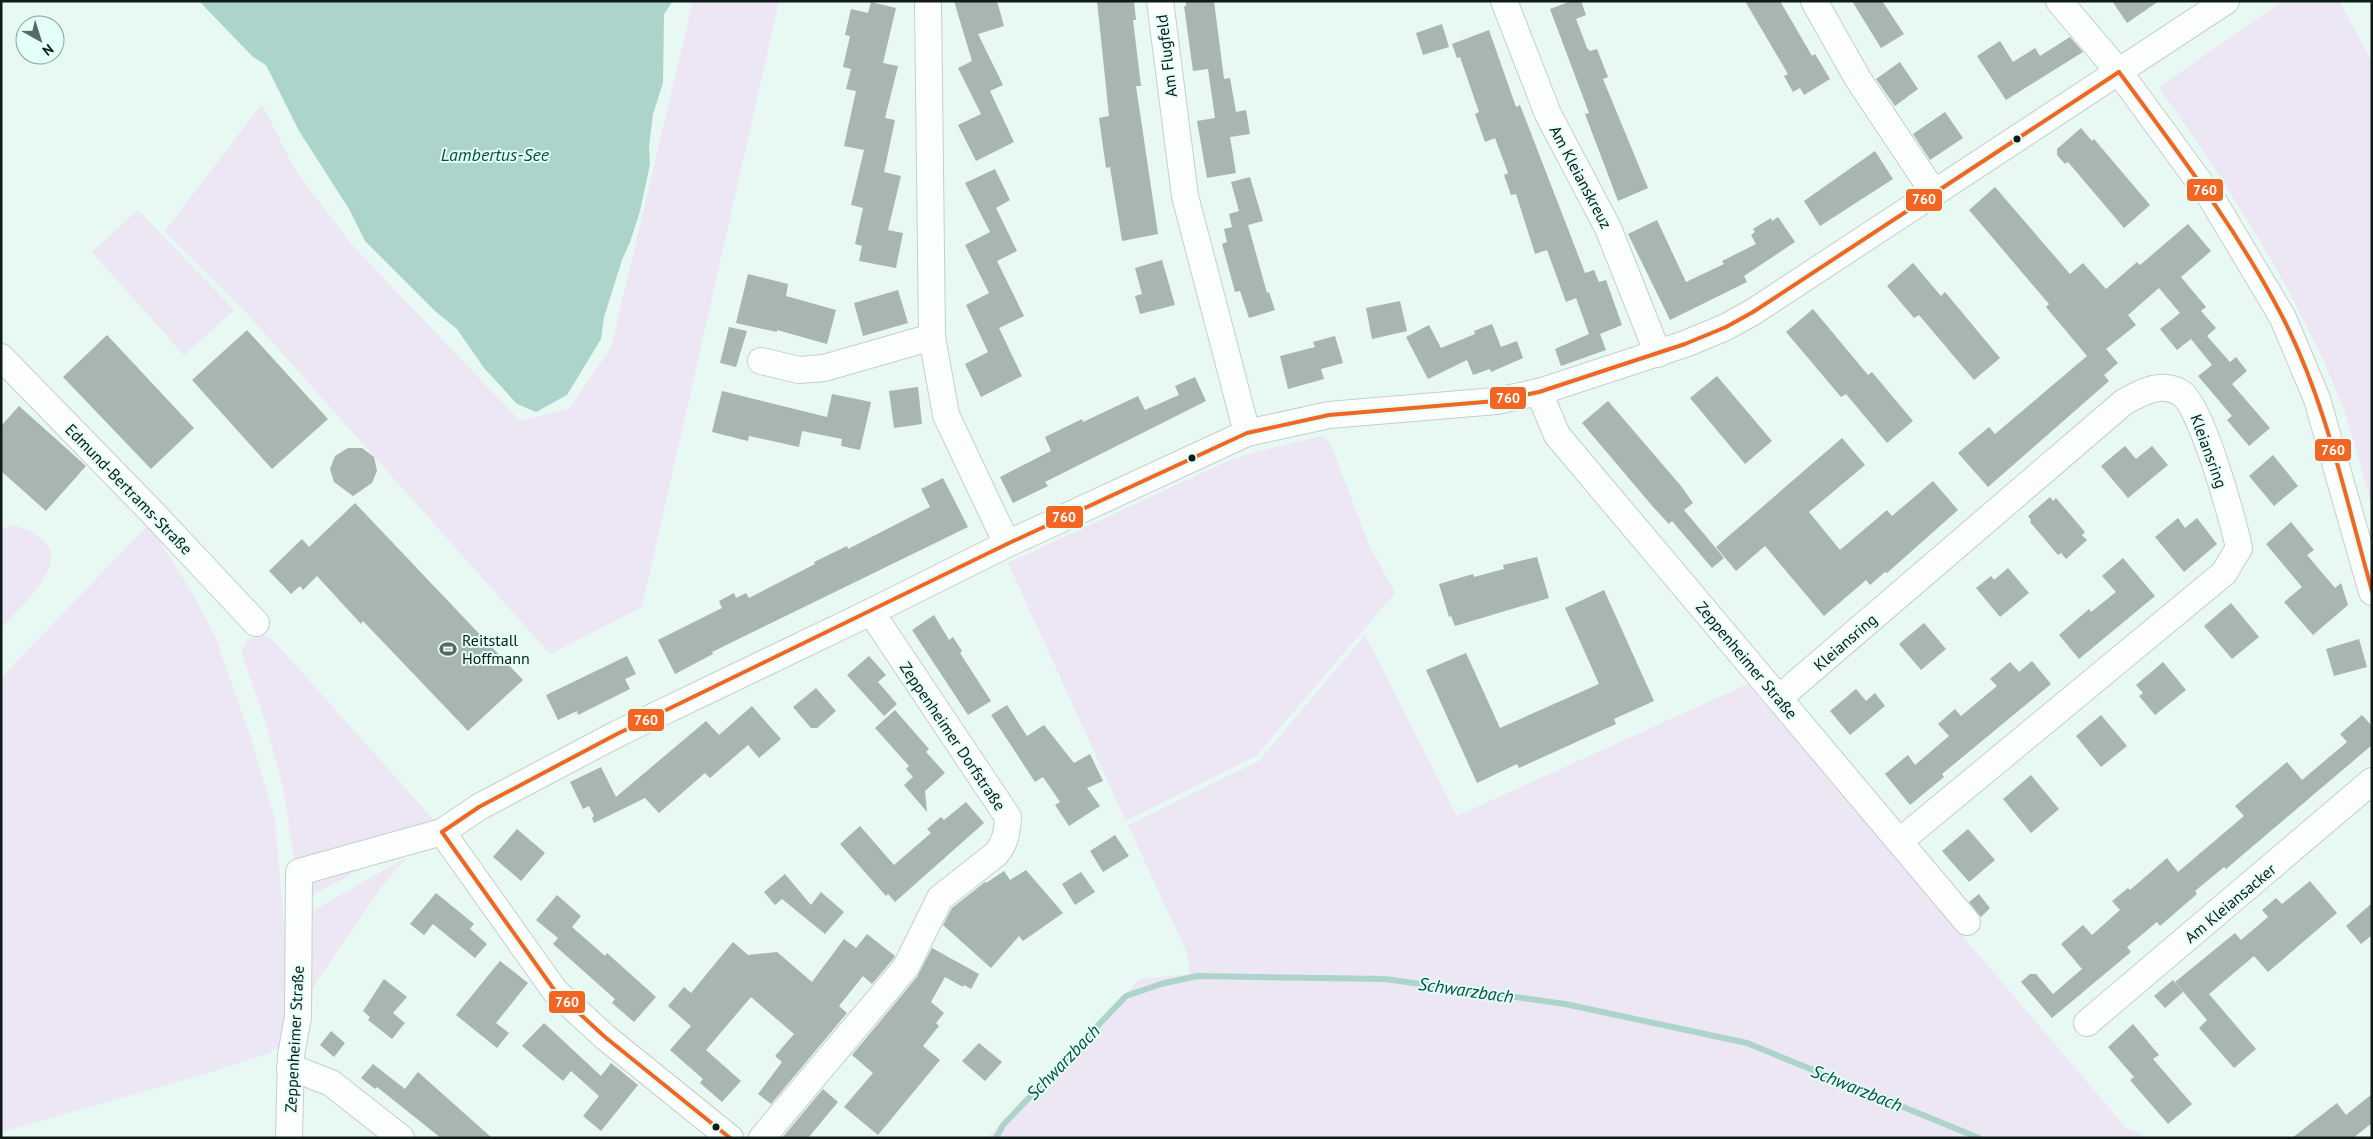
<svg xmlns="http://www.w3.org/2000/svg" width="2373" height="1139" font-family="'PT Sans',sans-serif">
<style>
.green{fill:#ede6f5}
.water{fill:#add4ca}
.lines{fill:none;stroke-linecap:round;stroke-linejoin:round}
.stream{stroke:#add4ca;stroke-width:6}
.building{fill:#a8b5b1}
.minor-casing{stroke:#c3d0cc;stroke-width:28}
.minor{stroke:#fcfefd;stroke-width:26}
.bus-1-casing{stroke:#e2fef6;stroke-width:8}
.bus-1{stroke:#f26522;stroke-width:4}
.bus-dot{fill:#0e1b18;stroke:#e2fef6;stroke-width:2}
.labels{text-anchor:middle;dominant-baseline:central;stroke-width:4;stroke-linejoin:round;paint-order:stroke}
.street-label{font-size:16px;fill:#0e1b18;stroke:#e2fef6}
.poi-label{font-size:16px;fill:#0e1b18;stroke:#e2fef6;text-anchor:start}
.water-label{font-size:18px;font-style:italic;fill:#074e42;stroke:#e2fef6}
.line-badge{stroke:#e2fef6;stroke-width:2}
.badge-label{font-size:14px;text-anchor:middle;font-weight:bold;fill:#fff}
</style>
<rect width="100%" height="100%" fill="#e8f8f3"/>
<!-- green -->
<g class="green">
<path d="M693 1H779L642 607 550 654 242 308 165 231 262 104 295 170 352 245 520 421 569 409 611 348Z"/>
<path d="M2283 1H2339L2372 62V506C2361 470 2353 432 2339 397 2294 286 2227 185 2159 87Z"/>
<path d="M138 210 234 310 184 355 92 252Z"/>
<path d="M1321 436 1330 443 1369 545 1395 593 1256 756 1126 821 1008 563 1224 463 1252 453Z"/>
<path d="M149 524 194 596 214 634 252 741 275 820 290 992 280 1045 270 1053 204 1074 1 1132V678Z"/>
<path d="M13 525C90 548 31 594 1 629V529Z"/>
<path d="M259 633 273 640 439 826 301 902 283 788 266 723 241 652 247 640Z"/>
<path d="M1365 635 1457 816 1748 684 2126 1128 2139 1133 2144 1138H987L1140 979 1190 974 1187 953 1128 825 1259 761Z"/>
<path d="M407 857 382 886 304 1000 299 919Z"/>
</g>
<!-- water -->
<path class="water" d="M199 1H673L664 14 663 83 653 114 649 146 650 164 640 211 630 242 622 260 604 317 601 339 567 395 536 412 517 404 484 368 457 329 435 311 365 241 349 209 299 131 266 65 253 57Z"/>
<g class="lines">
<!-- stream -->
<path class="stream" d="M996 1138 1003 1125 1126 996 1161 984 1197 976 1385 979 1565 1004 1747 1043 1979 1138"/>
</g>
<!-- building -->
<g class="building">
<path d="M954 1H997L1004 26 978 34 1003 85 990 91 1014 142 976 161 958 125 981 114 958 68 972 61Z"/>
<path d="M1097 1H1134L1136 20H1133L1141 86H1136L1158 234 1122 241 1110 167 1106 168 1099 118 1109 116Z"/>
<path d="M1186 1H1214L1224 79 1230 78 1236 112 1246 110 1250 134 1230 137 1236 173 1207 178 1197 121 1215 118 1208 69 1193 71 1184 6H1186Z"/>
<path d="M1571 1H1581L1586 15 1576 19 1587 48 1590 51 1597 49 1608 77 1603 79 1648 188 1618 201 1585 114 1589 113 1550 9Z"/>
<path d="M1745 1H1780L1812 56 1815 54 1830 79 1804 95 1800 88 1793 92 1784 76 1788 74Z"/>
<path d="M1852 1H1882L1904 34 1881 48Z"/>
<path d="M2112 1H2159L2127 23Z"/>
<path d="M871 2 896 8 883 63 898 66 885 118 895 120 884 172 901 176 888 230 903 233 896 268 859 261 862 246 855 244 863 208 851 205 864 150 844 146 856 91 846 89 851 69 843 67 850 36 845 35 851 9 868 13Z"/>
<path d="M1442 24 1449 47 1423 55 1416 33Z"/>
<path d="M1489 30 1516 107 1520 105 1585 273 1594 270 1599 282 1606 280 1622 325 1600 334 1606 350 1561 366 1555 349 1589 334 1576 298 1566 302 1547 250 1535 254 1516 194 1511 195 1504 175 1508 173 1495 138 1485 142 1475 114 1479 112 1460 57 1457 58 1452 44Z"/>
<path d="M2070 37 2083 52 2006 100 1977 56 2000 41 2013 62 2035 48 2040 56Z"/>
<path d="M1900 62 1918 89 1895 106 1876 79Z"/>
<path d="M1945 112 1963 138 1930 160 1913 134Z"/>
<path d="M2081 128 2092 141 2094 139 2150 205 2124 228 2068 162 2065 164 2057 155V149Z"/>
<path d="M1875 151 1893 179 1820 226 1804 201Z"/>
<path d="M995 169 1010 200 996 208 1017 251 997 261 1024 316 999 328 1022 376 981 397 965 364 988 352 966 305 989 293 965 245 990 232 965 183Z"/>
<path d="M1250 177 1263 221 1248 225 1267 293 1269 292 1275 310 1249 318 1240 291 1235 292 1222 244 1227 242 1224 229 1232 227 1229 214 1239 211 1231 182Z"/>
<path d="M1995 187 2070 274 2083 263 2106 289 2137 262 2140 265 2188 224 2211 251 2181 277 2206 307 2201 311 2216 328 2207 336 2230 362 2236 357 2247 371 2232 384 2270 428 2249 446 2227 420 2232 416 2198 376 2212 365 2191 339 2177 350 2160 329 2180 313 2159 288 2128 315 2136 325 2106 349 2118 363 2104 375 2109 381 1988 487 1958 453 1989 427 1995 434 2087 356 2046 307 2049 304 1969 210Z"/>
<path d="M1778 217 1795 242 1744 276 1747 282 1670 320 1628 234 1657 220 1686 282 1724 264 1722 261 1756 244 1751 235 1755 232 1753 229 1771 218 1772 221Z"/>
<path d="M1162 260 1175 305 1140 314 1135 296 1142 294 1135 268Z"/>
<path d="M1913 263 1941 296 1945 292 2000 358 1974 380 1919 315 1914 318 1887 286Z"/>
<path d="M748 274 788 284 786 296 836 310 827 344 777 330V332L736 323Z"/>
<path d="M898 290 908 323 863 336 854 303Z"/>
<path d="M1400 301 1407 331 1372 339 1366 308Z"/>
<path d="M1813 309 1868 375 1872 372 1913 421 1887 443 1846 394 1841 397 1786 332Z"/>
<path d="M1492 324 1501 347 1517 341 1523 358 1491 372 1490 369 1473 375 1467 360 1428 379 1406 337 1429 325 1441 348 1475 334 1474 331Z"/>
<path d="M729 327 747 331 736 367 720 363Z"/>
<path d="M247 330 328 419 272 469 192 380Z"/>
<path d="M107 335 194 428 151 469 63 377Z"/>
<path d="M1335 336 1343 363 1321 369 1324 379 1288 389 1280 356 1315 347 1313 342Z"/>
<path d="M1717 376 1772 441 1745 464 1690 398Z"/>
<path d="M1195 377 1206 401 1045 482 1048 486 1013 503 1000 477 1051 451 1045 437 1082 419 1083 422 1138 396 1145 410 1179 395 1175 386Z"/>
<path d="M918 387 922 424 894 428 889 391Z"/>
<path d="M722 391 827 417 832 394 871 402 860 450 841 446 842 439 802 431 799 447 749 436 748 441 712 432Z"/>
<path d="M1608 401 1681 486 1693 503 1684 510 1724 558 1712 568 1672 521 1669 524 1654 508 1582 423Z"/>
<path d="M19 406 86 466 46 511 1 471V426Z"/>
<path d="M1842 438 1865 465 1809 512 1840 550 1887 510 1892 516 1933 481 1958 510 1887 573 1885 572 1870 585 1866 580 1824 616 1765 546 1736 571 1716 547Z"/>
<path d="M2125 446 2136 459 2152 446 2168 465 2128 498 2101 466Z"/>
<path d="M348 448H362L374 457 377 471 372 483 353 496 334 482 330 469 335 456Z"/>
<path d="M2273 455 2298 486 2274 506 2249 476Z"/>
<path d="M943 478 968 527 712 652 713 654 675 674 658 640 722 608 719 601 734 593 736 598 746 593 749 598 815 564 814 562 847 546 848 549 930 507 921 489Z"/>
<path d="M2050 497 2053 501 2056 498 2085 532 2082 535 2087 540 2066 559 2061 553 2058 555 2030 522 2031 520 2028 516Z"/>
<path d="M355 503 523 680 468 731 363 621 361 624 317 576 303 590 300 586 291 594 269 571 302 539 309 547Z"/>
<path d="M2178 518 2185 528 2197 518 2217 544 2184 572 2155 537Z"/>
<path d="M2291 522 2314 550 2307 555 2335 588 2341 583 2348 605 2313 635 2284 602 2302 587 2266 544Z"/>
<path d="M1537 557 1549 598 1455 626 1451 616 1449 617 1439 584 1473 574 1474 577 1504 569 1503 565Z"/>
<path d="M2123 558 2155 596 2079 659 2059 635 2089 609 2091 612 2116 592 2102 576Z"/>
<path d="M2008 568 2029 593 2000 617 1976 588 1991 576 1994 580Z"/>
<path d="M1604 590 1654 701 1614 719 1616 724 1519 768 1517 764 1477 783 1426 670 1466 653 1500 728 1599 684 1565 608Z"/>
<path d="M2231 603 2259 637 2232 659 2204 626Z"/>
<path d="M934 615 949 640 953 637 962 651 960 653 991 701 968 715 912 630Z"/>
<path d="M1924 623 1946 649 1921 670 1899 644Z"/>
<path d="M2359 639 2367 667 2334 676 2326 649Z"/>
<path d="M627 656 636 674 625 679 630 689 578 715 577 711 558 720 546 695Z"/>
<path d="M869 656 886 675 878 682 897 704 884 716 847 675Z"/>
<path d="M2032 661 2051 684 1942 774 1944 777 1910 805 1885 774 1908 755 1915 765 1949 736 1938 724 1955 709 1961 716 1997 686 1990 679 2010 662 2019 672Z"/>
<path d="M2163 662 2186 690 2155 715 2139 696 2143 693 2136 685Z"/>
<path d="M816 688 836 711 817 728H811L793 707Z"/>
<path d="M1856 689 1866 701 1875 693 1885 706 1850 735 1830 711Z"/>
<path d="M1007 705 1027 736 1044 725 1074 763 1090 754 1103 781 1087 788 1100 806 1069 826 1055 805 1060 802 1043 777 1035 782 991 715Z"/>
<path d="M752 706 781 739 759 758 748 745 710 778 705 773 659 813 645 798 594 823 592 818 594 816 589 806 583 809 570 782 601 767 616 797 706 721 719 735Z"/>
<path d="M895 710 929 749 926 752 945 773 925 791 927 812 904 785 913 777 906 769 909 766 875 728Z"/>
<path d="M2101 715 2127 746 2101 767 2076 736Z"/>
<path d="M2362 715 2372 726V745L2226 869 2224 867 2195 891 2197 894 2160 926 2157 922 2127 947 2131 952 2052 1018 2021 982 2030 974H2036L2053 994 2082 969 2061 944 2083 925 2092 935 2120 910 2112 901 2128 888 2130 890 2167 858 2178 872 2244 816 2235 806 2287 762 2302 780 2347 742 2340 734Z"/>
<path d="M2031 775 2059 809 2031 833 2003 799Z"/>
<path d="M966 802 984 823 895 902 888 894 886 896 840 844 860 826 894 865 931 833 927 829 941 817 944 820Z"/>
<path d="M517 829 545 853 521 881 493 857Z"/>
<path d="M1968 829 1995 860 1969 882 1942 851Z"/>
<path d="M1115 835 1129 856 1103 872 1090 851Z"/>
<path d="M1026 870 1063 913 1023 941 1019 936 991 968 943 925 952 908 985 882 986 883 1004 871 1010 880Z"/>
<path d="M1081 872 1095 892 1075 905 1062 884Z"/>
<path d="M785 874 811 905 821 892 844 912 825 934 782 899 775 905 764 892Z"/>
<path d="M2310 881 2337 913 2268 972 2254 956 2209 994 2256 1049 2234 1068 2199 1028 2207 1020 2175 982 2235 933 2241 940 2268 917 2262 910 2276 898 2282 904Z"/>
<path d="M436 893 474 924 470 929 487 944 475 958 433 924 424 935 410 924Z"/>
<path d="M1979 894 1990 908 1981 917 1969 902Z"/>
<path d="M557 895 581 916 572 927 605 956 607 953 656 997 634 1022 612 1003 615 999 553 944 558 938 536 920Z"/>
<path d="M2372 903V935L2361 944 2346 926Z"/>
<path d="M867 934 895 956 893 959 872 984 863 976 839 1006 847 1013 771 1104 758 1094 782 1062 775 1056 794 1034 751 997 706 1050 741 1081 722 1102 700 1083 703 1079 670 1050 691 1026 668 1006 684 987 691 993 733 942 748 955 777 952 812 982 844 939 856 948Z"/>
<path d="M932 948 979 974 971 989 964 985 963 987 945 977 931 1002 944 1013 936 1023 939 1026 923 1046 940 1060 878 1135 844 1107 873 1073 852 1055 917 977Z"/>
<path d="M500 961 528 983 496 1023 509 1033 497 1048 456 1015Z"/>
<path d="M384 979 407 997 393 1013 405 1023 392 1039 368 1020 370 1017 363 1011Z"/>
<path d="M2173 980 2183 992 2165 1008 2154 996Z"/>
<path d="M544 1023 601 1076 611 1063 638 1085 601 1131 583 1116 599 1096 571 1071 563 1081 522 1046Z"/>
<path d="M2133 1024 2159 1055 2153 1059 2192 1104 2168 1124 2130 1080 2134 1077 2108 1047Z"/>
<path d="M331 1031 345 1043 334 1057 320 1045Z"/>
<path d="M979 1043 1002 1062 985 1081 962 1061Z"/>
<path d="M373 1064 405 1089 418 1072 492 1138H441L377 1087 375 1089 361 1078Z"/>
<path d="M823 1089 838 1102 808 1138H782Z"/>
<path d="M2372 1094V1123L2353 1138H2292L2337 1103 2346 1115Z"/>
</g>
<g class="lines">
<!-- minor casing -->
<g class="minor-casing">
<g id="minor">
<path d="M928 1 932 337 946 415 1007 544"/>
<path d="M1160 1 1185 196 1247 433"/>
<path d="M1504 1 1548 114 1608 228 1658 354"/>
<path d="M1814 1 1858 79 1934 193"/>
<path d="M2059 1 2119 72 2212 199 2283 318 2317 399 2372 592"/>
<path d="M1 357 150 510 256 623"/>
<path d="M761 361 799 370 824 368 932 337"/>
<path d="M1539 392 1557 435 1967 922"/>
<path d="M1779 698 2124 402C2142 392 2161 381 2181 393 2201 404 2234 523 2239 548L2224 573 1900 841"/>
<path d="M442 832 555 991 605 1037 730 1138"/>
<path d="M2087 1023 2372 781"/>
<path d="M290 1067 331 1083 401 1138"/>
<path d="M289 1138 291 1055 298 1017 299 872 442 832 479 807 617 734 871 612 1007 544 1247 433 1329 415 1496 401 1539 392 1685 344 1726 327 1753 312 2226 1"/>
<path d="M762 1138 906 967 940 898 996 854C1006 842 1007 832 1008 817L871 612"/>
</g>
</g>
<!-- minor -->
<use href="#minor" class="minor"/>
<!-- bus-1 casing -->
<g class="bus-1-casing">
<g id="bus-1">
<path d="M2119 72C2177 151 2238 230 2283 318 2326 402 2346 500 2372 591"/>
<path d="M442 832 479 807 617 734 1007 544 1247 433 1329 415 1496 401 1539 392 1685 344 1726 327 1753 312 2119 72"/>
<path d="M442 832 555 991 605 1037 730 1138"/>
</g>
</g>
<!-- bus-1 -->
<use href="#bus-1" class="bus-1"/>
</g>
<!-- icons -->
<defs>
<g id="stadium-bare" transform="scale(1.35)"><path d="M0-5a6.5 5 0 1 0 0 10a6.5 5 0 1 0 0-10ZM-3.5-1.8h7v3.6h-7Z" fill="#5a6865" stroke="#e2fef6" stroke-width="2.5" paint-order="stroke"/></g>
</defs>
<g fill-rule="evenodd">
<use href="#stadium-bare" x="448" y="649"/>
</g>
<!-- markers -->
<g class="bus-dot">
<circle cx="2017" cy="139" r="4.5"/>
<circle cx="1192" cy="458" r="4.5"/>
<circle cx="716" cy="1127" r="4.5"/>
</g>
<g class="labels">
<!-- street labels -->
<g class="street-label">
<text transform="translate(1166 56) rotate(-97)">Am Flugfeld</text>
<text transform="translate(1581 177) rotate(62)">Am Kleianskreuz</text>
<text transform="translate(2209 451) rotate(70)">Kleiansring</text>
<text transform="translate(129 489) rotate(46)">Edmund-Bertrams-Straße</text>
<text transform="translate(1845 642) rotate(-41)">Kleiansring</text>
<text transform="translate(1747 660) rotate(50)">Zeppenheimer Straße</text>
<text transform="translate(953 736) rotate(56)">Zeppenheimer Dorfstraße</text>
<text transform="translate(2230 903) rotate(-40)">Am Kleiansacker</text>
<text transform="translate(294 1039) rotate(-87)">Zeppenheimer Straße</text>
</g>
<!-- poi labels -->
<g class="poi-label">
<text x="462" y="640">Reitstall<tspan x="462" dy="18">Hoffmann</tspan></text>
</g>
<!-- water labels -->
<g class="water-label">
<text x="495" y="154">Lambertus-See</text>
<text transform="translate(1466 990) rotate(8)">Schwarzbach</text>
<text transform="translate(1063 1062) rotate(-46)">Schwarzbach</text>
<text transform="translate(1857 1088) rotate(22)">Schwarzbach</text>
</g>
</g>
<g class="line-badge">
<rect x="2186" y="178" width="38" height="24" rx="5" fill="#f26522"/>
<rect x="1905" y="188" width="38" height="24" rx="5" fill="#f26522"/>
<rect x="1489" y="386" width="38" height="24" rx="5" fill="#f26522"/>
<rect x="2314" y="438" width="38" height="24" rx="5" fill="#f26522"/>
<rect x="1045" y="505" width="39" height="24" rx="5" fill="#f26522"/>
<rect x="627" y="708" width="38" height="24" rx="5" fill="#f26522"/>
<rect x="548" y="990" width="38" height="24" rx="5" fill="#f26522"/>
</g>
<g class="badge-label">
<text x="2205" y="195">760</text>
<text x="1924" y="204">760</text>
<text x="1508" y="403">760</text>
<text x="2333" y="455">760</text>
<text x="1064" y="522">760</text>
<text x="646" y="725">760</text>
<text x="567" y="1007">760</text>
</g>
<!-- border -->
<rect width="2373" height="1139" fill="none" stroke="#0e1b18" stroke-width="5"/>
<!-- north arrow -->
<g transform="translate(40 40) rotate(141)"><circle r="24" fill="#e2fef6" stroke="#8da39d"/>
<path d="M0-4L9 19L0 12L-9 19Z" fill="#5a6865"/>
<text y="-8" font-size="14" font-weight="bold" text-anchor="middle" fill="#0e1b18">N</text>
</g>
</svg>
